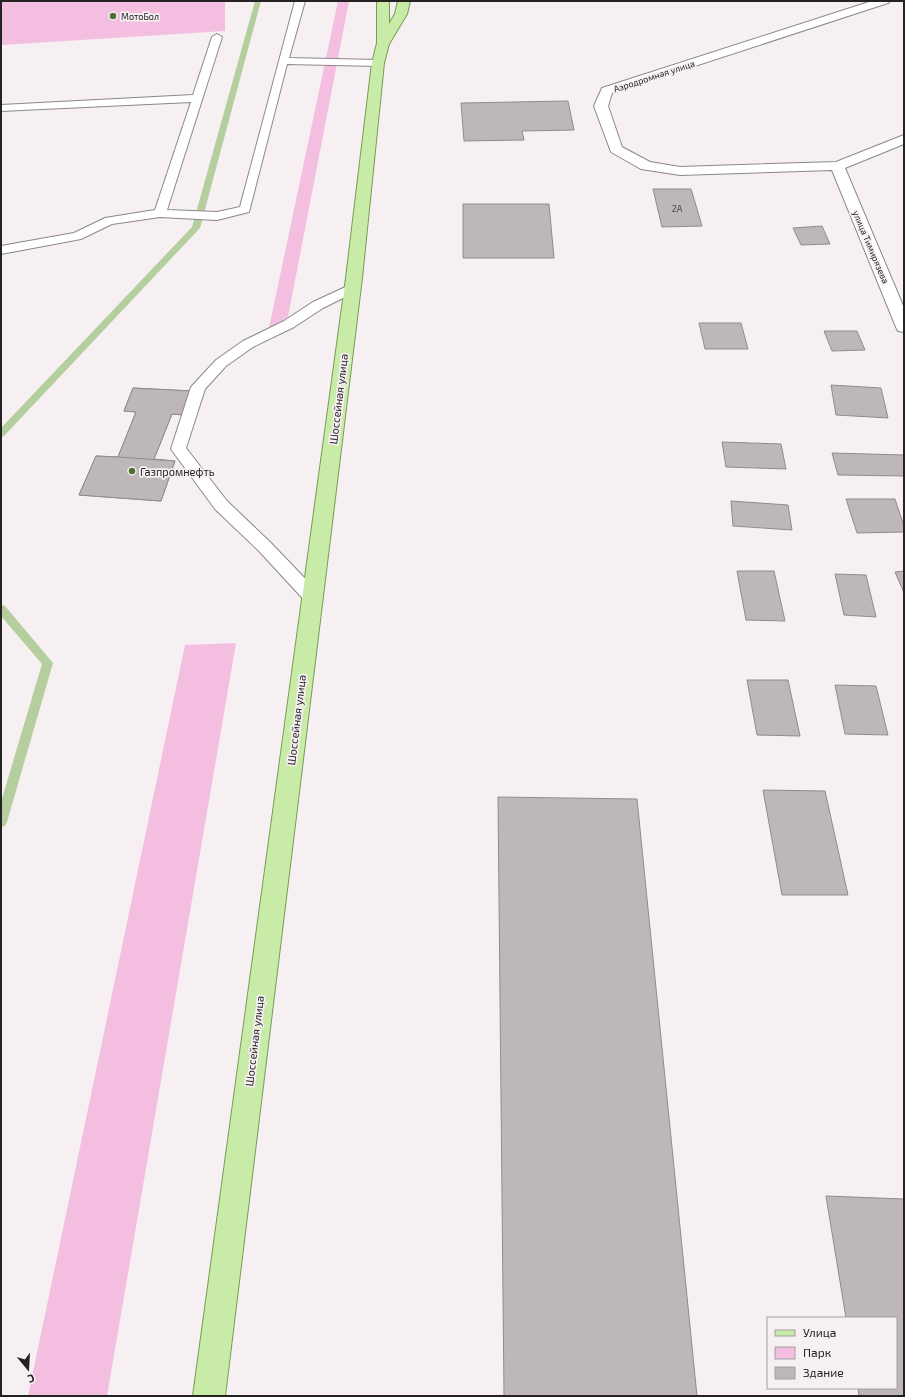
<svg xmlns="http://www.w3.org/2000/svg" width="905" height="1397" font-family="'Exo 2',sans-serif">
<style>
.green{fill:#f3bedf}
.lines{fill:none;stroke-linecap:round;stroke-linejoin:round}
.stream{fill:#b4cf9d;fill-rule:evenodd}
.building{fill:#bdb7bb;stroke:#908b8e}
.lane-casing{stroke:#8c878a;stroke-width:2}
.street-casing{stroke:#8c878a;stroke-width:2}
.primary-casing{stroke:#789c54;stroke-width:2}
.lane{fill:#fff;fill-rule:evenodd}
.street{fill:#fff;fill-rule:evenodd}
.primary{fill:#c9eba8;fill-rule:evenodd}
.poi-dot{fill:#4f722a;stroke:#f6f0f3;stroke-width:1.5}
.labels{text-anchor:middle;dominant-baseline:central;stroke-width:3.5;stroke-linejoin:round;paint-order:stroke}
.far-poi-label{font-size:9px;fill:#252224;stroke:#f6f0f3;text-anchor:start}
.far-street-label{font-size:9px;fill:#252224;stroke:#f6f0f3}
.number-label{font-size:9px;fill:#4b474a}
.street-label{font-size:11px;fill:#252224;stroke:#f6f0f3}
.poi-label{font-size:11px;fill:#252224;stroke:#f6f0f3;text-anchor:start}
</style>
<rect width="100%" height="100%" fill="#f6f0f3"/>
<!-- green -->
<g class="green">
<path d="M1 1H225V31L1 45Z"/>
<path d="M338 1H349L288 317 269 328Z"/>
<path d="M236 643 107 1396H28L185 645Z"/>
</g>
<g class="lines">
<!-- stream -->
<g class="stream">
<path d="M255 1H261L200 228 4 436 1 437V428L192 227Z"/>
<path d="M1 605 5 606 53 663 7 822 5 826 1 827V802L42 664 1 616Z"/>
</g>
</g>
<!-- building -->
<g class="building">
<path d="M568 101 574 130 522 131 524 140 464 141 461 103Z"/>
<path d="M653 189H691L702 226 662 227Z"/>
<path d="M463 204H549L554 258H463Z"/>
<path d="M822 226 830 244 801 245 793 228Z"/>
<path d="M699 323H741L748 349H705Z"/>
<path d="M824 331H857L865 350 832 351Z"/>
<path d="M831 385 881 388 888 418 836 415Z"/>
<path d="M133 388 192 391 184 415 172 414 154 459 118 457 136 412 124 411Z"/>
<path d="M133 388 192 391 184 415 172 414 154 459 175 461 161 501 79 495 96 456 118 457 136 412 124 411Z"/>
<path d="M722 442 781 444 786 469 726 467Z"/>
<path d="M832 453 904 455V476L838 475Z"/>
<path d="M96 456 118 457 175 461 161 501 79 495Z"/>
<path d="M846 499H895L904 526V532L857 533Z"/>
<path d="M731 501 788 505 792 530 733 526Z"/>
<path d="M737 571H774L785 621 746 620Z"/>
<path d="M904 571V593L895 572Z"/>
<path d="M835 574 866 575 876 617 844 615Z"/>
<path d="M747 680H788L800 736 757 735Z"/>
<path d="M835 685 876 686 888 735 845 734Z"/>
<path d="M763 790 825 791 848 895H782Z"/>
<path d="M498 797 637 799 697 1396H504Z"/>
<path d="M826 1196 904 1199V1396H859L858 1388H896V1318H846Z"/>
</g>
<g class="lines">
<!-- lane casing -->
<g class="lane-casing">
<g id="lane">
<path d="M295 1H305L289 58 378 60 383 63 378 66 287 64 249 212 217 220 160 217 112 224 81 239 1 254V246L74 233 105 218 155 210 191 102 1 111V105L193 95 212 37 217 34 222 37 167 210 217 212 240 207Z"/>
<path d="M352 284 357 285 358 288 357 291 323 308 294 327 253 347 226 366 205 389 186 448 227 501 271 543 318 592 320 597 318 602 312 604 306 602 259 551 215 509 171 449 191 387 216 360 243 341 284 321 313 302Z"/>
</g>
</g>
<!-- street casing -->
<g class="street-casing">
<path id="street" d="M872 1H890L888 3 612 93 608 106 622 147 650 162 680 167 836 162 904 135V144L845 168 904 308V332L898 331 896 327 832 170 680 175 641 169 611 152 594 106 602 88Z"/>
</g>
<!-- primary casing -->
<g class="primary-casing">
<path id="primary" d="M377 1H389V24L395 14 398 1H410L407 14 389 44 384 63 362 278 225 1396H193L346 278 372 63 377 43Z"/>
</g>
<!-- lane -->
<use href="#lane" class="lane"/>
<!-- street -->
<use href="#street" class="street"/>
<!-- primary -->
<use href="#primary" class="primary"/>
</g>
<!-- markers -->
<g class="poi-dot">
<circle cx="113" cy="16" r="4"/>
<circle cx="132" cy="471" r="4"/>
</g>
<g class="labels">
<!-- far-poi labels -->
<g class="far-poi-label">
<text x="121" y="16">МотоБол</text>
</g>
<!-- far-street labels -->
<g class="far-street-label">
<text transform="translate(654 76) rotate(-18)">Аэродромная улица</text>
<text transform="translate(871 247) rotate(67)">улица Тимирязева</text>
</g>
<!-- number labels -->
<g class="number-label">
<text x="677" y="208">2А</text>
</g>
<!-- street labels -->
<g class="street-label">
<text transform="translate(338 399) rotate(-83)">Шоссейная улица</text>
<text transform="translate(296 720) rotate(-83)">Шоссейная улица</text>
<text transform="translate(254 1041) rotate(-83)">Шоссейная улица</text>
</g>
<!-- poi labels -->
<g class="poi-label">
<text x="140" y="471">Газпромнефть</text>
</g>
</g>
<!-- border -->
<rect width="905" height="1397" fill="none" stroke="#252224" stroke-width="4"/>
<!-- legend -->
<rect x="767" y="1317" width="130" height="72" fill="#f6f0f3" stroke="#a29ea0"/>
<rect x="775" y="1330" width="20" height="6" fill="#c9eba8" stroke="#a29ea0"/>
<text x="803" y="1337" font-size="12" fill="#252224">Улица</text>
<rect x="775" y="1347" width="20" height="12" fill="#f3bedf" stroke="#a29ea0"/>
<text x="803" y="1357" font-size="12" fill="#252224">Парк</text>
<rect x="775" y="1367" width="20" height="12" fill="#bdb7bb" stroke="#a29ea0"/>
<text x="803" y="1377" font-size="12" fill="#252224">Здание</text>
<!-- north arrow -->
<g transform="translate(28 1369) rotate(162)" stroke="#f6f0f3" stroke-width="3" paint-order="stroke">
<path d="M0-3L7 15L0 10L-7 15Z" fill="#252224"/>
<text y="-6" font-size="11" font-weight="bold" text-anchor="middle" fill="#252224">С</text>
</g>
</svg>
